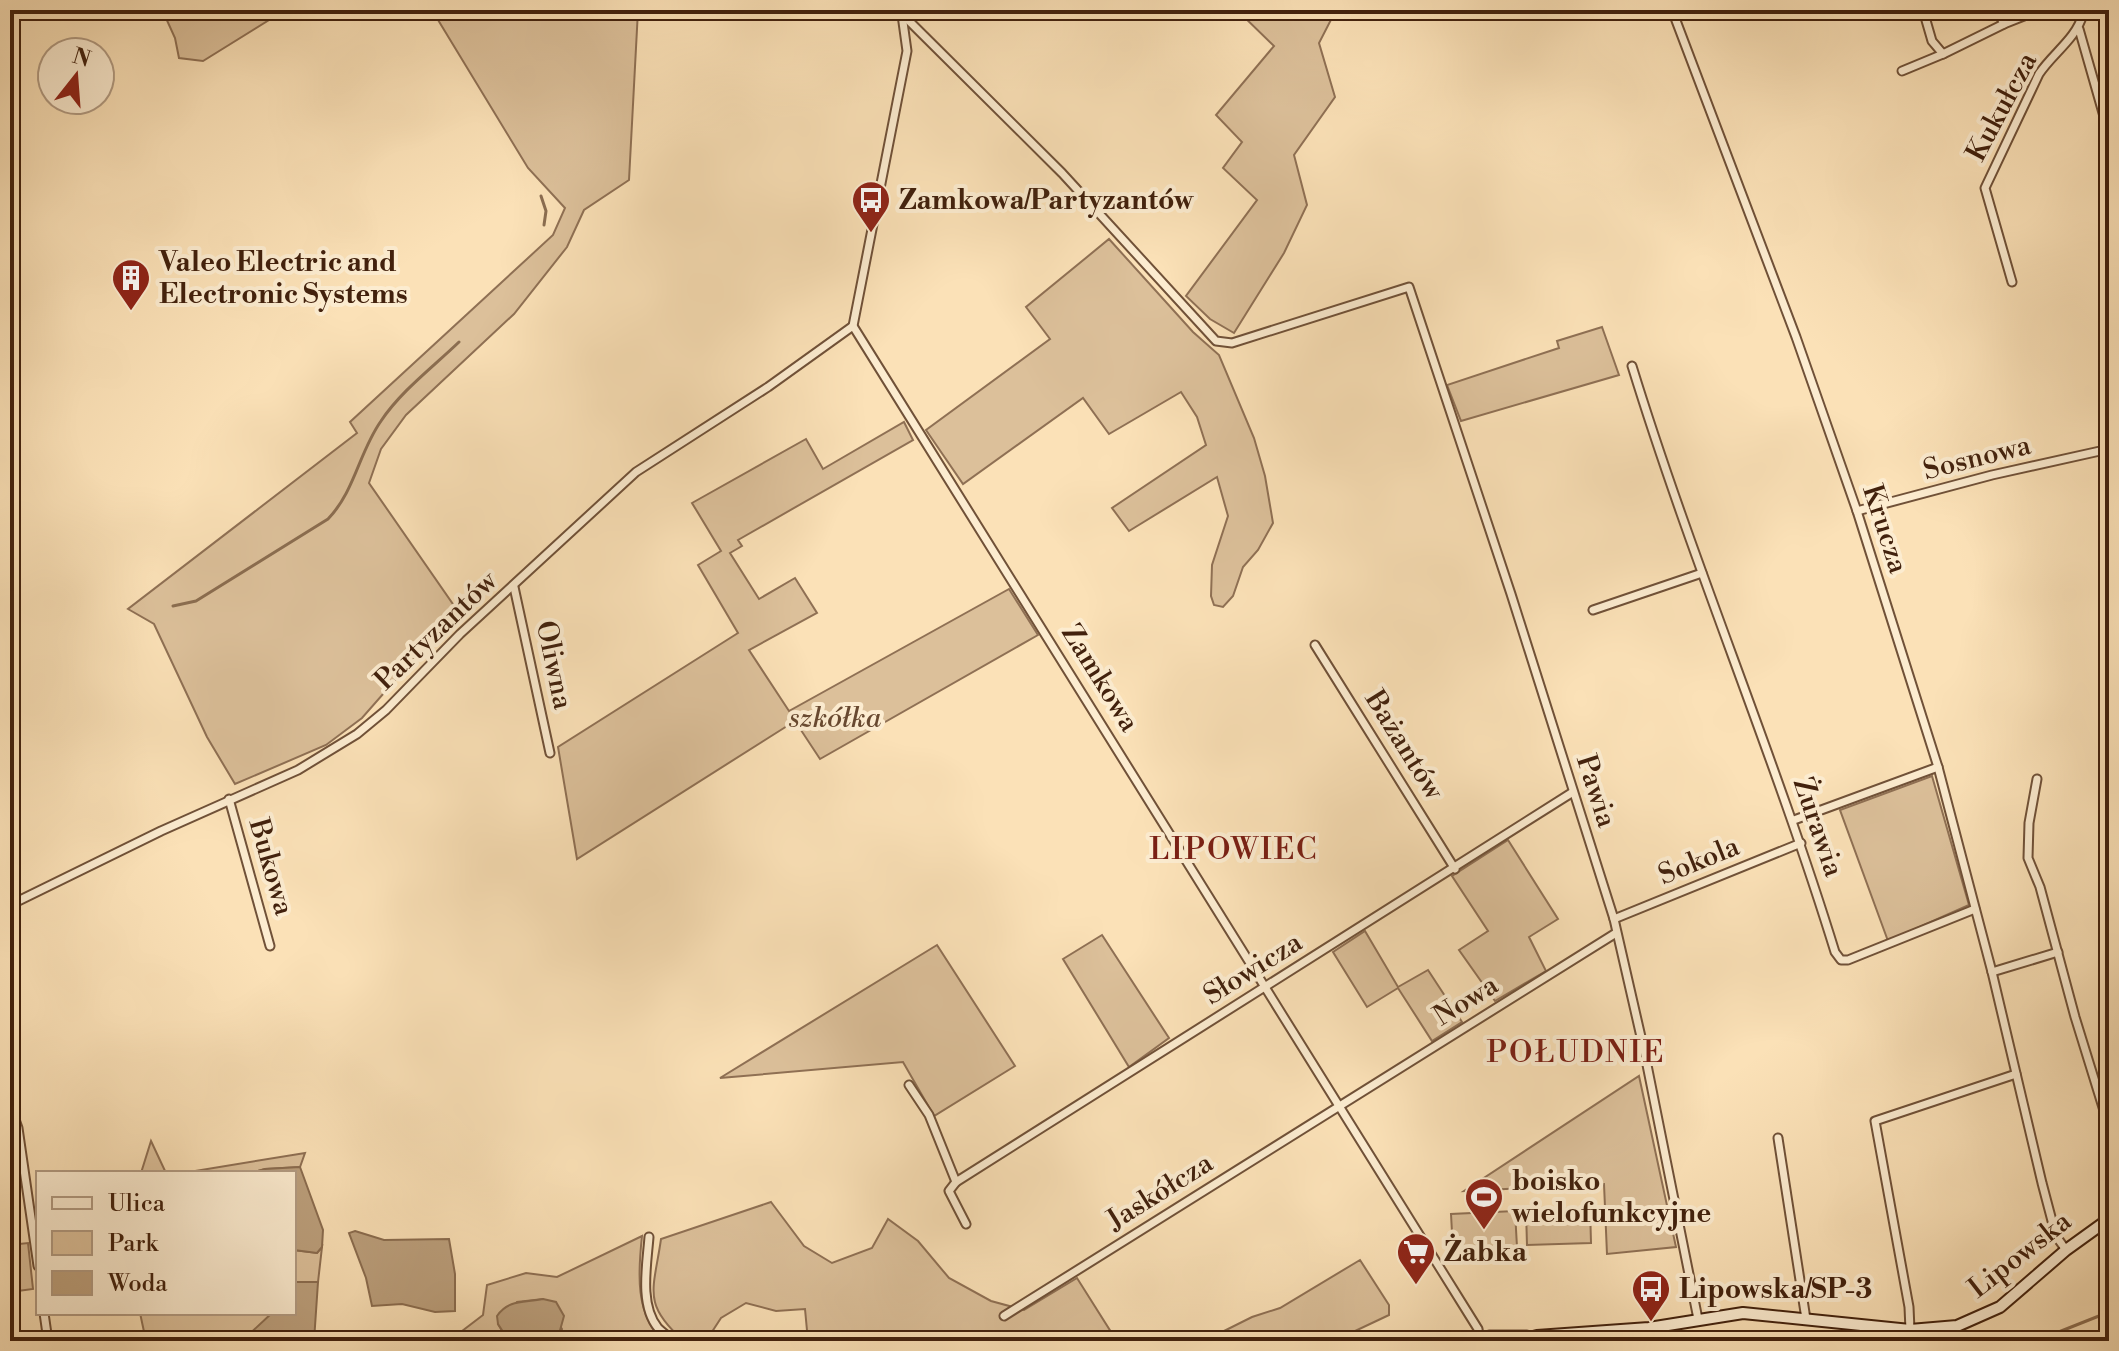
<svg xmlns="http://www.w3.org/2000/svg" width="2119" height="1351" font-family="'Libre Bodoni',serif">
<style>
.green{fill:#dcc09a;stroke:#8f7054;stroke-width:2}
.water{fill:#bca07d;stroke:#8b6d50;stroke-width:2}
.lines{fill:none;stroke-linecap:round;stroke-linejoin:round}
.stream{stroke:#8b6d50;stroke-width:3}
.street-casing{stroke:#705138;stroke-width:11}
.secondary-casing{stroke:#42210d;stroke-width:14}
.street{stroke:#fcecd0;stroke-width:7}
.secondary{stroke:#fcecd0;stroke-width:10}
.labels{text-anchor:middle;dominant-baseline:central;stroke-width:8;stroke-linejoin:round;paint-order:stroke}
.street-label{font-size:28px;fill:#42210d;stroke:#fcecd0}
.poi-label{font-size:28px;font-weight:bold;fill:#42210d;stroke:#fcecd0;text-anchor:start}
.park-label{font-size:28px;font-style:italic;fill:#684930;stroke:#fcecd0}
.neighbourhood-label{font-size:30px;letter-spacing:2px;fill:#7a1f14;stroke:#fcecd0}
</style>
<rect width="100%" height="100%" fill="#fbe1b7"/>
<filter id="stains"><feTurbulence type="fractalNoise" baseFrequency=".0025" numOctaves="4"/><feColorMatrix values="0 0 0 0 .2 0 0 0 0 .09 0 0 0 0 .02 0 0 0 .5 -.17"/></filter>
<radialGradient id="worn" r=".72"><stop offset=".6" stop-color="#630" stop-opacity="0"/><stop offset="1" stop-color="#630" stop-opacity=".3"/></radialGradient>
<!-- green -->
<g class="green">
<path d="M168 10H233L236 14 242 10H312L274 17 203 61 179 58 175 38 165 16Z"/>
<path d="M432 10H638L629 180 584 210 567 247 514 314 406 415 381 449 369 483 457 610 362 718 326 745 235 784 207 737 154 624 128 609 357 433 350 422 553 235 565 208 528 168Z"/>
<path d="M1237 10H1336L1319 43 1335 97 1294 155 1307 205 1284 253 1234 333 1210 319 1186 296 1257 200 1223 168 1242 142 1216 115 1274 46Z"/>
<path d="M1109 239 1193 332 1219 355 1254 438 1265 476 1273 523 1258 550 1243 567 1233 596 1223 607 1214 605 1211 596 1212 565 1228 516 1217 477 1129 531 1112 508 1206 445 1197 417 1181 392 1109 434 1083 398 963 484 926 430 1050 339 1026 307Z"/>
<path d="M1602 327 1619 375 1461 421 1447 385 1559 348 1557 341Z"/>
<path d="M904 422 913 440 738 540 742 546 730 553 759 599 795 578 817 613 749 650 789 711 1009 589 1038 635 820 759 795 721 577 859 558 747 738 633 698 565 721 551 692 503 806 439 823 469Z"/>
<path d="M1932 776 1969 905 1888 941 1840 810Z"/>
<path d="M1508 840 1558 919 1529 937 1546 971 1495 1001 1459 950 1488 931 1452 876Z"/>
<path d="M1365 931 1398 987 1428 970 1462 1022 1432 1041 1398 988 1367 1007 1333 952Z"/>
<path d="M1102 935 1169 1038 1129 1067 1063 959Z"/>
<path d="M937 945 1015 1066 934 1116 903 1062 720 1078Z"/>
<path d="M1639 1076 1676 1247 1607 1254 1604 1184 1464 1191Z"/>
<path d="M151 1141 166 1173H141Z"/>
<path d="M305 1153 300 1167 265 1169 250 1173H183Z"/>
<path d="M771 1202 804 1246 832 1263 872 1248 888 1219 918 1241 949 1278 991 1301 1024 1310 1077 1278 1113 1335 1139 1341H808L805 1309 776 1311 746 1303 721 1318 706 1341H684C641 1304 654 1289 661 1239Z"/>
<path d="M1590 1207 1591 1243 1527 1245 1526 1210Z"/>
<path d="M1515 1211 1517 1247 1453 1251 1451 1214Z"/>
<path d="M642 1236C638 1273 635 1314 663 1341H557L562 1329 543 1299 517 1302 498 1324 507 1339 480 1336 471 1341H449L483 1315 487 1285 526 1273 557 1277Z"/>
<path d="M28 1243 33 1289 10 1292V1245Z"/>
<path d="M322 1247 318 1282 294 1283V1250L317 1253Z"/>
<path d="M1360 1260 1389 1305V1315L1334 1341H1204L1252 1317 1280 1308Z"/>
<path d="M140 1313H272L244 1341H146Z"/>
</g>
<!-- water -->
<g class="water">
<path d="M300 1167 323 1230 322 1247 317 1253 294 1250V1173H250L265 1169Z"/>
<path d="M355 1231 384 1240 449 1239 455 1274V1311L435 1312 402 1304 372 1306 366 1278 349 1233Z"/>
<path d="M295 1282H318L314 1341 243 1340 272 1313H294Z"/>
<path d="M543 1299 556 1302 564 1316 557 1341H509L498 1324 497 1316C509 1299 524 1303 543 1299Z"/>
</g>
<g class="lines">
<!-- stream -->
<g class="stream">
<path d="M541 196 546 211 544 225"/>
<path d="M173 606 196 601 328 519C355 491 359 452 381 421 401 391 433 367 459 342"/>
<path d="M2036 1341 2109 1312"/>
</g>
<!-- street casing -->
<g class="street-casing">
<g id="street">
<path d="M1672 10 1796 337 1857 511 1938 767 1992 972 2042 1183 2056 1236 2066 1250"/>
<path d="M1923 10 1932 41 1943 54"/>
<path d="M1997 10 2004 24 2039 10"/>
<path d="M901 13 1062 173 1216 341 1232 343 1409 287 1511 594 1614 919 1644 1050 1698 1319"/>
<path d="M902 15 907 51 853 326 1468 1313 1478 1329 1480 1341"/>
<path d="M2079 29 2109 134"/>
<path d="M1902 71 1943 54 2004 24"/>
<path d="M2012 282 1985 188 2039 74C2053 53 2076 39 2083 14L2091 10"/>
<path d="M1632 366C1693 564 1774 754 1835 952L1841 960H1848L1975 909"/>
<path d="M1857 511 1992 475 2109 449"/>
<path d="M514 587 550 753"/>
<path d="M1593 610 1702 573"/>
<path d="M1315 645 1455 869"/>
<path d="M2037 779 2029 823 2028 858 2040 887 2075 1017 2109 1127"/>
<path d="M229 799 270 946"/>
<path d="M1794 820 1938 767"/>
<path d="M10 905 161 831 298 770 357 734 386 710 460 634 636 472 768 387 853 326"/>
<path d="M1614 919 1801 843"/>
<path d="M1992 972 2058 952"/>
<path d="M909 1085 929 1115 956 1182 1573 792"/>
<path d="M10 1105 18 1128 38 1266"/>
<path d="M1778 1138 1806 1319"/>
<path d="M956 1182 949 1191 966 1224"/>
<path d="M649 1237C647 1264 639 1305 658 1328 662 1332 668 1336 673 1341"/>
<path d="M44 1313 48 1341"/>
<path d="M1004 1316 1616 933"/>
<path d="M1910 1330 1909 1307 1875 1121 2016 1074"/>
<path d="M1489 1335H1527"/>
</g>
</g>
<!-- secondary casing -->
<g class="secondary-casing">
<path id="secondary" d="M1518 1341 1537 1336 1649 1328 1743 1313 1910 1330 1957 1326 2000 1307 2066 1250 2109 1219"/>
</g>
<!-- street -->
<use href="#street" class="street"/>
<!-- secondary -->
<use href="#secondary" class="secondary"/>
</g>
<!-- icons -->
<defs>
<g id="bus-pin" transform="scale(2)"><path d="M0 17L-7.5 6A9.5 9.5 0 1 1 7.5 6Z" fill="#8f2418" stroke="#fcecd0"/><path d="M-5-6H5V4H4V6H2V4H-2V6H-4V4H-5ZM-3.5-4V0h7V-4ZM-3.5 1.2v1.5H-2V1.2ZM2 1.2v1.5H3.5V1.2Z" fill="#fff"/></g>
<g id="building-pin" transform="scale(2)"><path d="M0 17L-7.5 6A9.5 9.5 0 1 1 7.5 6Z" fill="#8f2418" stroke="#fcecd0"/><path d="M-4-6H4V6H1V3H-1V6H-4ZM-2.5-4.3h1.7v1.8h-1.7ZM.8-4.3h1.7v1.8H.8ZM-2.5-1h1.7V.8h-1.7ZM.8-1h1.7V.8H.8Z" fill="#fff"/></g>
<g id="stadium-pin" transform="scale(2)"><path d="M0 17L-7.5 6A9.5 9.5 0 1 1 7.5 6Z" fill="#8f2418" stroke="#fcecd0"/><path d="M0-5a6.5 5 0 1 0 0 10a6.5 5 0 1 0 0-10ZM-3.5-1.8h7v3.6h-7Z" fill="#fff"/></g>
<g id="supermarket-pin" transform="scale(2)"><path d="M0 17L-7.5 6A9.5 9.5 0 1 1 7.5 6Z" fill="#8f2418" stroke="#fcecd0"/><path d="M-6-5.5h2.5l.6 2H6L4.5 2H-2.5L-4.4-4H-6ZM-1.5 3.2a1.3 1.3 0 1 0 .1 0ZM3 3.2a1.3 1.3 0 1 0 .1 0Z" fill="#fff"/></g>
</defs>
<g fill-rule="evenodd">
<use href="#bus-pin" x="871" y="200"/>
<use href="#building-pin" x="131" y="278"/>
<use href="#stadium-pin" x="1484" y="1197"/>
<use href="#supermarket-pin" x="1416" y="1252"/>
<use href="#bus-pin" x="1651" y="1289"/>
</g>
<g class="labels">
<!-- street labels -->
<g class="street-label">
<text transform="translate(2002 107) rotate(-62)">Kukułcza</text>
<text transform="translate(1977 458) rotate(-14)">Sosnowa</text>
<text transform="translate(1885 529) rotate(72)">Krucza</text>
<text transform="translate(436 631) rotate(-44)">Partyzantów</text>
<text transform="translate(554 665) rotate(78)">Oliwna</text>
<text transform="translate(1100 678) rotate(58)">Zamkowa</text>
<text transform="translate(1404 745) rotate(58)">Bażantów</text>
<text transform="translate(1596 791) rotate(72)">Pawia</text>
<text transform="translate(1818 827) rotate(71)">Żurawia</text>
<text transform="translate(1699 861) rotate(-22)">Sokola</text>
<text transform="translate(271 867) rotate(74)">Bukowa</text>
<text transform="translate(1253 969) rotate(-32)">Słowicza</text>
<text transform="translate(1466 1001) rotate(-32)">Nowa</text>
<text transform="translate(1160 1192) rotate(-32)">Jaskółcza</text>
<text transform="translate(2020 1255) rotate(-38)">Lipowska</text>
</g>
<!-- poi labels -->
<g class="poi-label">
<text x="899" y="200">Zamkowa/Partyzantów</text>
<text x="159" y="262">Valeo Electric and<tspan x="159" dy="32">Electronic Systems</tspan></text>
<text x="1512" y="1181">boisko<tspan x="1512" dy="32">wielofunkcyjne</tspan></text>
<text x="1444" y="1252">Żabka</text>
<text x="1679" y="1289">Lipowska/SP-3</text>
</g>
<!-- park labels -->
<g class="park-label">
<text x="835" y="718">szkółka</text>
</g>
<!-- neighbourhood labels -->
<g class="neighbourhood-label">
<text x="1234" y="850">LIPOWIEC</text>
<text x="1576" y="1053">POŁUDNIE</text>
</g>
</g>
<!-- margin -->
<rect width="2119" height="1351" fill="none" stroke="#fbe1b7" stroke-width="40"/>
<rect x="12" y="12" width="2095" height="1327" fill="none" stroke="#42210d" stroke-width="4"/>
<rect x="20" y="20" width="2079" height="1311" fill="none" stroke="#42210d" stroke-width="2"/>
<!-- legend -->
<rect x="36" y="1171" width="260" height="144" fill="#fcecd0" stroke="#b29b82" stroke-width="2"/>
<rect x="52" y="1197" width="40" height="12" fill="#fcecd0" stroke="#b29b82" stroke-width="2"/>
<text x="108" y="1211" font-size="24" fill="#42210d">Ulica</text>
<rect x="52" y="1231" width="40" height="24" fill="#dcc09a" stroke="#b29b82" stroke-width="2"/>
<text x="108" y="1251" font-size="24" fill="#42210d">Park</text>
<rect x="52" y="1271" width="40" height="24" fill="#bca07d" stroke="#b29b82" stroke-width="2"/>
<text x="108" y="1291" font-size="24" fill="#42210d">Woda</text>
<!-- north arrow -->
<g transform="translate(76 76) rotate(17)"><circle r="38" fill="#fcecd0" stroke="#b29b82" stroke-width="2"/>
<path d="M0-6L14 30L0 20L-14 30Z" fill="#8f2418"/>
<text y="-12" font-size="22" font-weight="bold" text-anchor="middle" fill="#42210d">N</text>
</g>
<rect width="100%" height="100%" filter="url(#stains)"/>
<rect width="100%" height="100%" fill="url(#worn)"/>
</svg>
